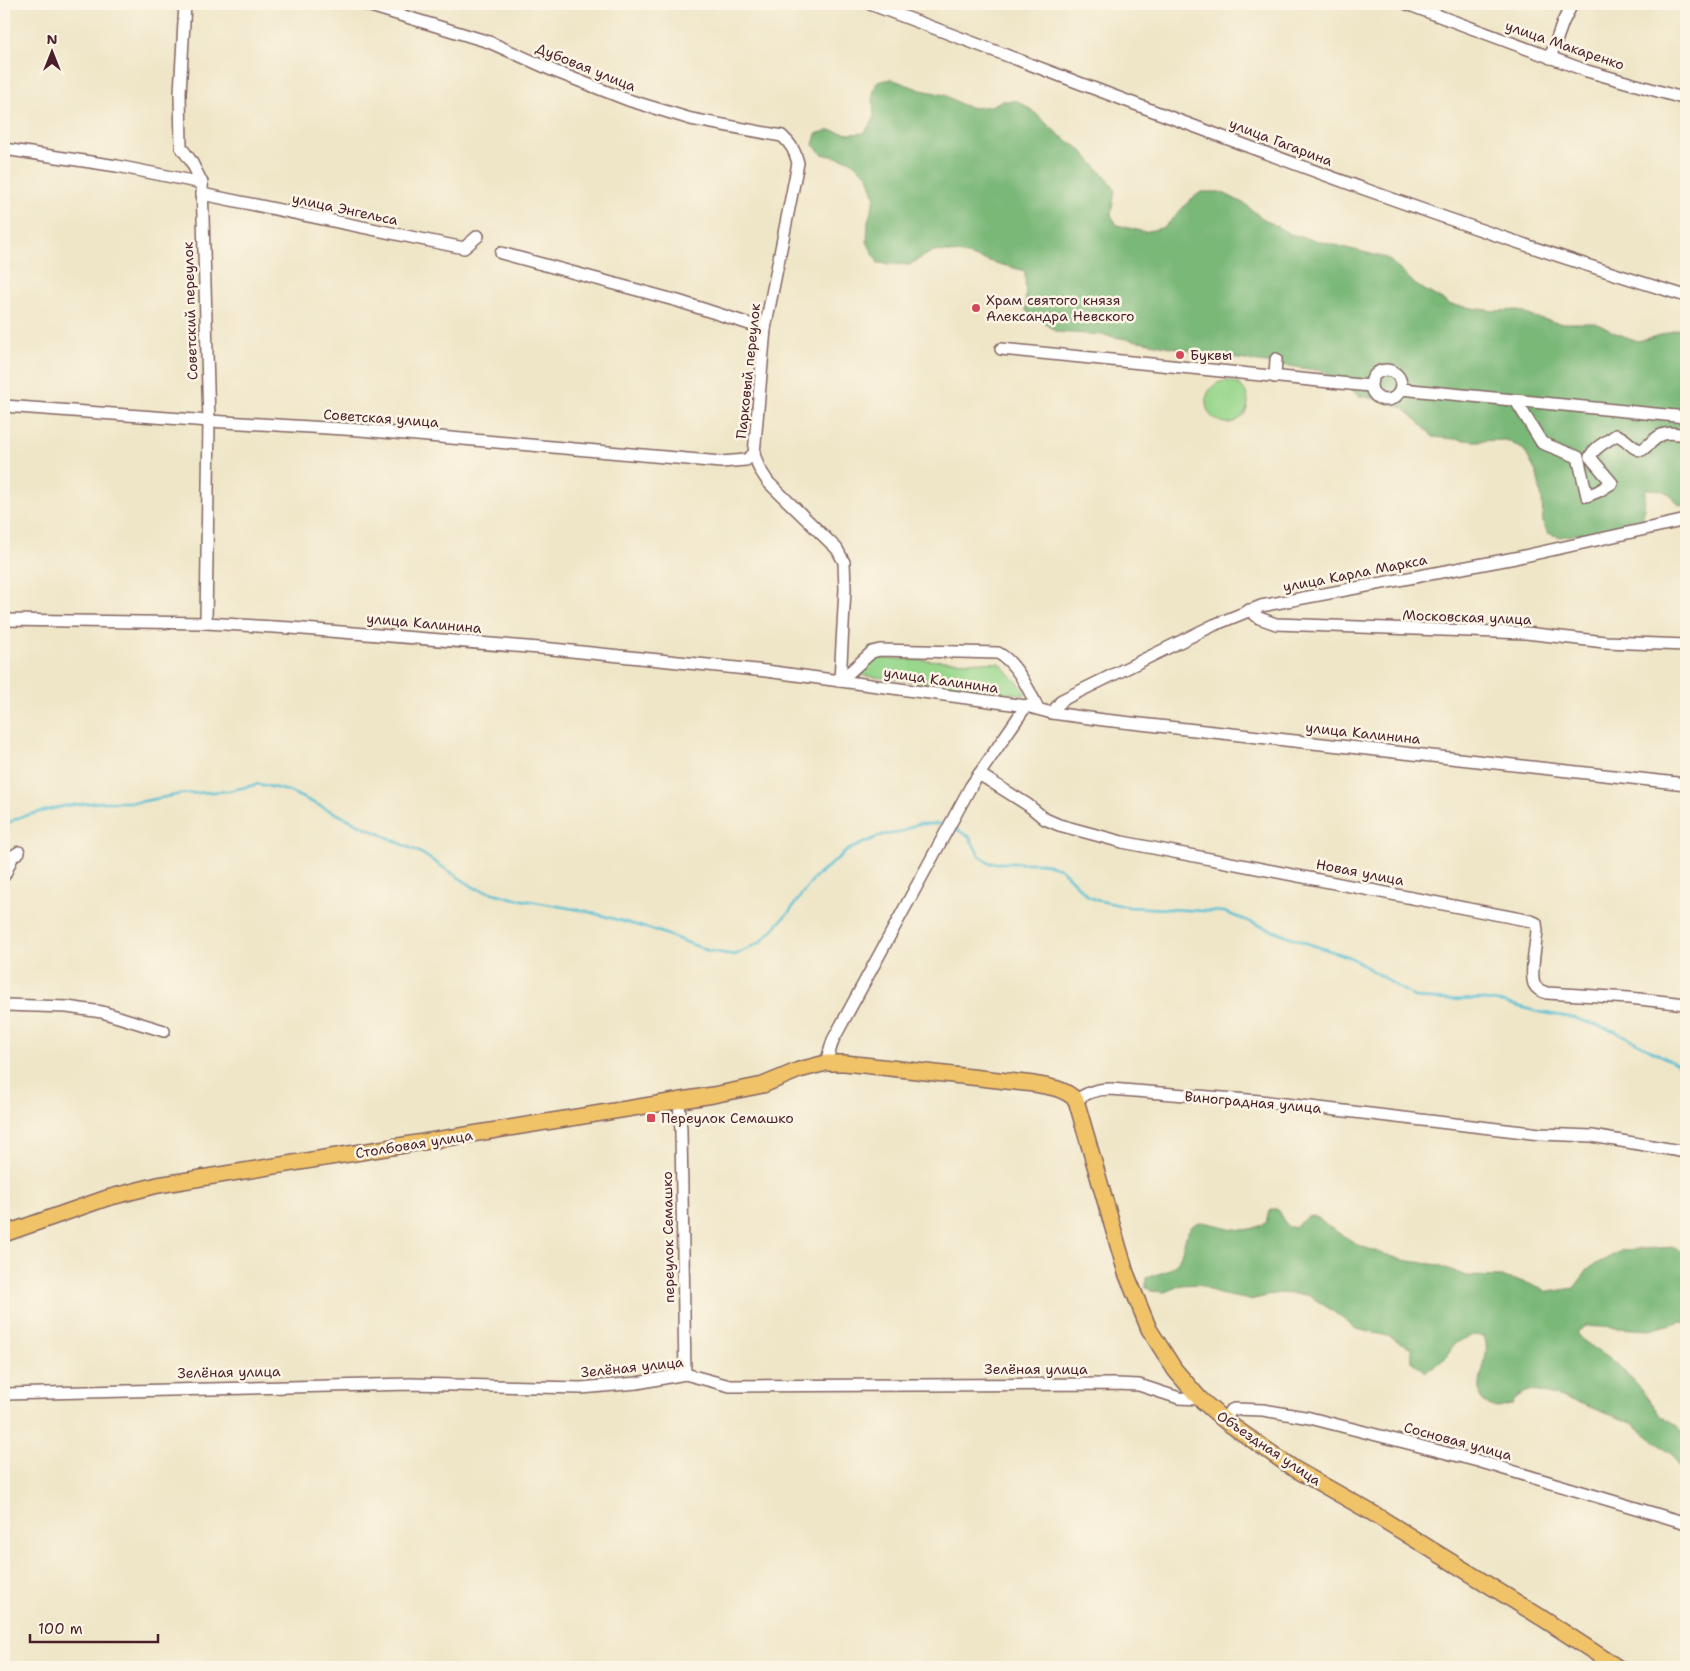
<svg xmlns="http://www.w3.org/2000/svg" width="1690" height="1671" font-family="'Shantell Sans',sans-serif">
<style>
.green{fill:#99d78d;stroke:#727b5c}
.forest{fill:#7ab878;stroke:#626c52}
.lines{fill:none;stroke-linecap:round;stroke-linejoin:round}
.stream{stroke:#56bfd3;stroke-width:2.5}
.minor-casing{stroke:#846562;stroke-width:14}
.major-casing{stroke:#846562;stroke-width:18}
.minor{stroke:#fff;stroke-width:11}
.major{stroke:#f0c369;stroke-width:15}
.poi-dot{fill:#d1495b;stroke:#fcf5e5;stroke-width:2}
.labels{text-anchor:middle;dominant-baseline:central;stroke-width:5;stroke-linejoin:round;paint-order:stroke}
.street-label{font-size:14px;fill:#4a1f2b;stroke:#fcf5e5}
.poi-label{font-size:14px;fill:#4a1f2b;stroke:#fcf5e5;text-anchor:start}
</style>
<rect width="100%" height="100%" fill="#fcf5e5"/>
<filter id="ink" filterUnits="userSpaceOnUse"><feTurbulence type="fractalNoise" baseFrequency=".02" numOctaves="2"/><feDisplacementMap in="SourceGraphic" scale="10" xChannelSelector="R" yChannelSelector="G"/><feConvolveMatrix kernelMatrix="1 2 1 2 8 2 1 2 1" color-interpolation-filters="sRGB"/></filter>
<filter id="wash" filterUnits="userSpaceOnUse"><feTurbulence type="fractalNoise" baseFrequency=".0096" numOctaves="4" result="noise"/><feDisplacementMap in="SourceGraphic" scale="20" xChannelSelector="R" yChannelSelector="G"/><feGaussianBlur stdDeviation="1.12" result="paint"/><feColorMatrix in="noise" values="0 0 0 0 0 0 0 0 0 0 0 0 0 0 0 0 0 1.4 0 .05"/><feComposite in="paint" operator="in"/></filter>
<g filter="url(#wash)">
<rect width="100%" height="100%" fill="#efe6c8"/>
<!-- green -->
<g class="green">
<circle cx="1227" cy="402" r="21"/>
<path d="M872 658 1000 663 1026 692 1024 695 859 675V670Z"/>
</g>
<!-- forest -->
<g class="forest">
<path d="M891 79 921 90 945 95 962 105 974 108 991 106 1001 101H1018L1033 111 1059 135 1080 149 1108 180 1115 190 1111 215 1117 225 1145 232 1165 227 1190 200 1201 192H1221L1245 204 1259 216 1290 234 1387 258 1416 285 1451 305 1495 311 1517 310 1534 317 1558 323H1596L1613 332 1638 341 1661 335 1686 326V344L1683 347 1680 355 1686 358V506L1679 505C1669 491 1662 489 1646 489 1643 503 1647 511 1640 523L1560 537 1548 533 1543 523 1542 499 1537 474 1524 450 1506 440 1475 441 1433 437 1418 421 1403 408 1385 401 1360 396 1323 371 1217 356 1150 343 1102 335 1057 332 1026 311 1025 271 959 253 933 251 909 265 878 263 867 242 868 221 875 198 868 175 849 160 822 154 813 145 816 134 829 130 849 134 864 133 874 119 873 94 877 82Z"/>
<path d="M1273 1209H1277L1286 1225 1289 1227H1294L1308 1217 1313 1216 1318 1218 1329 1227 1360 1246 1402 1260 1439 1265 1466 1276 1501 1277 1525 1282 1548 1292 1574 1288 1590 1267 1623 1250 1675 1247 1686 1256V1323L1682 1321 1650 1330 1585 1326 1576 1332 1580 1338 1621 1368 1640 1388 1660 1415 1677 1426 1686 1438V1472L1682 1470 1671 1454 1632 1423 1577 1402 1531 1390 1518 1396 1511 1405 1497 1408 1483 1403C1472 1381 1493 1358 1484 1336L1472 1335 1454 1344 1447 1357 1425 1372 1412 1361 1411 1348 1388 1336 1356 1329 1330 1309 1308 1295 1280 1293 1250 1300 1219 1294 1198 1284 1182 1285 1165 1292 1151 1291 1146 1287V1278C1156 1274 1166 1273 1174 1266 1186 1256 1181 1228 1198 1223 1204 1221 1211 1224 1217 1225 1237 1230 1247 1233 1266 1223L1269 1211Z"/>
</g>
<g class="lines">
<!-- stream -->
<g class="stream">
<path d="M4 825 20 817 64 806 100 802H139L181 794 228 791 259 784 288 791 421 853 475 888 512 898 586 911 660 932 709 951 735 955 761 942 789 912 814 878 848 850 882 835 899 833 917 824H940L945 825"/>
<path d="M953 828 969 836 979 855 989 863H1041L1060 868 1088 896 1096 900 1129 907 1224 912 1309 944 1350 957 1416 998 1448 1000 1478 999 1506 1003 1539 1012 1574 1018 1615 1031 1686 1069"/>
</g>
</g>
</g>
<g filter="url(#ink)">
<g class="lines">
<!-- minor casing -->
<g class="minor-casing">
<g id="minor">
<path d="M185 4 180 93 181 147 191 161 202 183 209 421 206 623"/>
<path d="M364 4 489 42 554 71 628 100 691 119 782 136C791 144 795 151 798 163L765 329 754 454 759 468 768 482 837 549 844 562 845 589 840 681"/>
<path d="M870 4C1141 105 1409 213 1686 296"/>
<path d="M1407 4 1587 71 1686 99"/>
<path d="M1550 58 1563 22 1572 4"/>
<path d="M4 149 117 166 202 183"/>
<path d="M202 194 464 248 478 236"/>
<path d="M501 253 678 301 765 329"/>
<path d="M1001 349 1370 386"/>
<circle cx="1386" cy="385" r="15"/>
<path d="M1275 377 1276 359"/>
<path d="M1401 389 1686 417"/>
<path d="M1516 401 1542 443 1578 457 1587 496 1599 491 1612 483 1590 457C1594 447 1608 441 1616 435 1628 438 1630 449 1642 450 1658 438 1658 431 1679 434"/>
<path d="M4 406 209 421 360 430 721 462 746 460 754 454"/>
<path d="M1249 610 1259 618 1276 624 1526 633 1605 642 1686 645"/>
<path d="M4 620 206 623 291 628 552 649 766 671 1026 706 1052 713 1104 720 1686 784"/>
<path d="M840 681 872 652 880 650 998 653C1016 662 1030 691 1038 709"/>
<path d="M1052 713 1062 700 1214 625 1261 606 1515 558 1686 520"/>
<path d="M979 774 1028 805 1045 819 1059 825 1122 842 1531 921 1536 923 1537 931C1536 943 1530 973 1534 984 1537 990 1541 991 1547 993L1629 998 1686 1004"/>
<path d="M4 876 13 856 19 852"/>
<path d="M4 1005 67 1007 102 1012 164 1031"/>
<path d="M826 1063 833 1040 971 786 1026 706"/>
<path d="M1076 1100C1087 1093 1096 1089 1110 1089L1260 1101 1540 1134 1592 1136 1686 1152"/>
<path d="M679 1101 681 1131 685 1374"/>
<path d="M4 1394 411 1384 581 1388 637 1383 685 1374 730 1386 1116 1384 1139 1385 1179 1398 1200 1399"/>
<path d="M1225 1421 1230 1411 1234 1409 1263 1410 1310 1418 1478 1461 1686 1523"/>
</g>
</g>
<!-- major casing -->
<g class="major-casing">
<path id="major" d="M4 1234 107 1198 158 1185 713 1095 763 1085 799 1070 826 1063H845L1034 1084C1050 1087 1064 1088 1076 1100L1126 1273 1149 1329 1175 1370 1200 1399 1225 1421 1293 1468 1374 1514 1542 1618 1617 1667"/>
</g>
<!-- minor -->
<use href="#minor" class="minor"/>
<!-- major -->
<use href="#major" class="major"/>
</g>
</g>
<!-- markers -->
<g class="poi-dot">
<circle cx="976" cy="308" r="5"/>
<circle cx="1180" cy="355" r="5"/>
<rect x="646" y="1113" width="10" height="10" rx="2.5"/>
</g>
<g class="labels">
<!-- street labels -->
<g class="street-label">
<text transform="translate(1565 45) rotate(19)">улица Макаренко</text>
<text transform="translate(586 67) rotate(22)">Дубовая улица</text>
<text transform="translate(1281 142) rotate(21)">улица Гагарина</text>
<text transform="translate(345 209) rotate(12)">улица Энгельса</text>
<text transform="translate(190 311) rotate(-92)">Советский переулок</text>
<text transform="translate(748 371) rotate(-84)">Парковый переулок</text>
<text transform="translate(381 418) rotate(4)">Советская улица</text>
<text transform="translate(1355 573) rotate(-11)">улица Карла Маркса</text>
<text transform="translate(1467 617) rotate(2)">Московская улица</text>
<text transform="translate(424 623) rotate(5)">улица Калинина</text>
<text transform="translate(941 680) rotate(8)">улица Калинина</text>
<text transform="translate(1363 733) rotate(6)">улица Калинина</text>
<text transform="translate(1360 872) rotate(11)">Новая улица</text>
<text transform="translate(1253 1102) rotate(5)">Виноградная улица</text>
<text transform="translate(414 1144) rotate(-9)">Столбовая улица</text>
<text transform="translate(668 1237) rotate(-91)">переулок Семашко</text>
<text transform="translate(632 1367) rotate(-6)">Зелёная улица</text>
<text x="1036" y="1369">Зелёная улица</text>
<text transform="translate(229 1372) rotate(-1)">Зелёная улица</text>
<text transform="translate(1458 1441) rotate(15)">Сосновая улица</text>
<text transform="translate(1269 1448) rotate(34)">Объездная улица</text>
</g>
<!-- poi labels -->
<g class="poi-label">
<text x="986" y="300">Храм святого князя<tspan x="986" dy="16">Александра Невского</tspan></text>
<text x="1190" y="355">Буквы</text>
<text x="661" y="1118">Переулок Семашко</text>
</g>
</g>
<!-- margin -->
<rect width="1690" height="1671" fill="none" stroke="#fcf5e5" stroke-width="20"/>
<!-- north arrow -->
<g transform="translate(52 52)" stroke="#fcf5e5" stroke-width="4" paint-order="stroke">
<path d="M0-4L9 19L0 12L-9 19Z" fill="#4a1f2b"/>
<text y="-8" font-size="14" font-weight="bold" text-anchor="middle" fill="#4a1f2b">N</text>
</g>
<!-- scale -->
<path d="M30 1634v8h128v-8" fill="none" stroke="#4a1f2b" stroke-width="2.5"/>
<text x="38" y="1634" font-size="15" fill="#4a1f2b" stroke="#fcf5e5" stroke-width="4" paint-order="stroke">100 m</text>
</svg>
